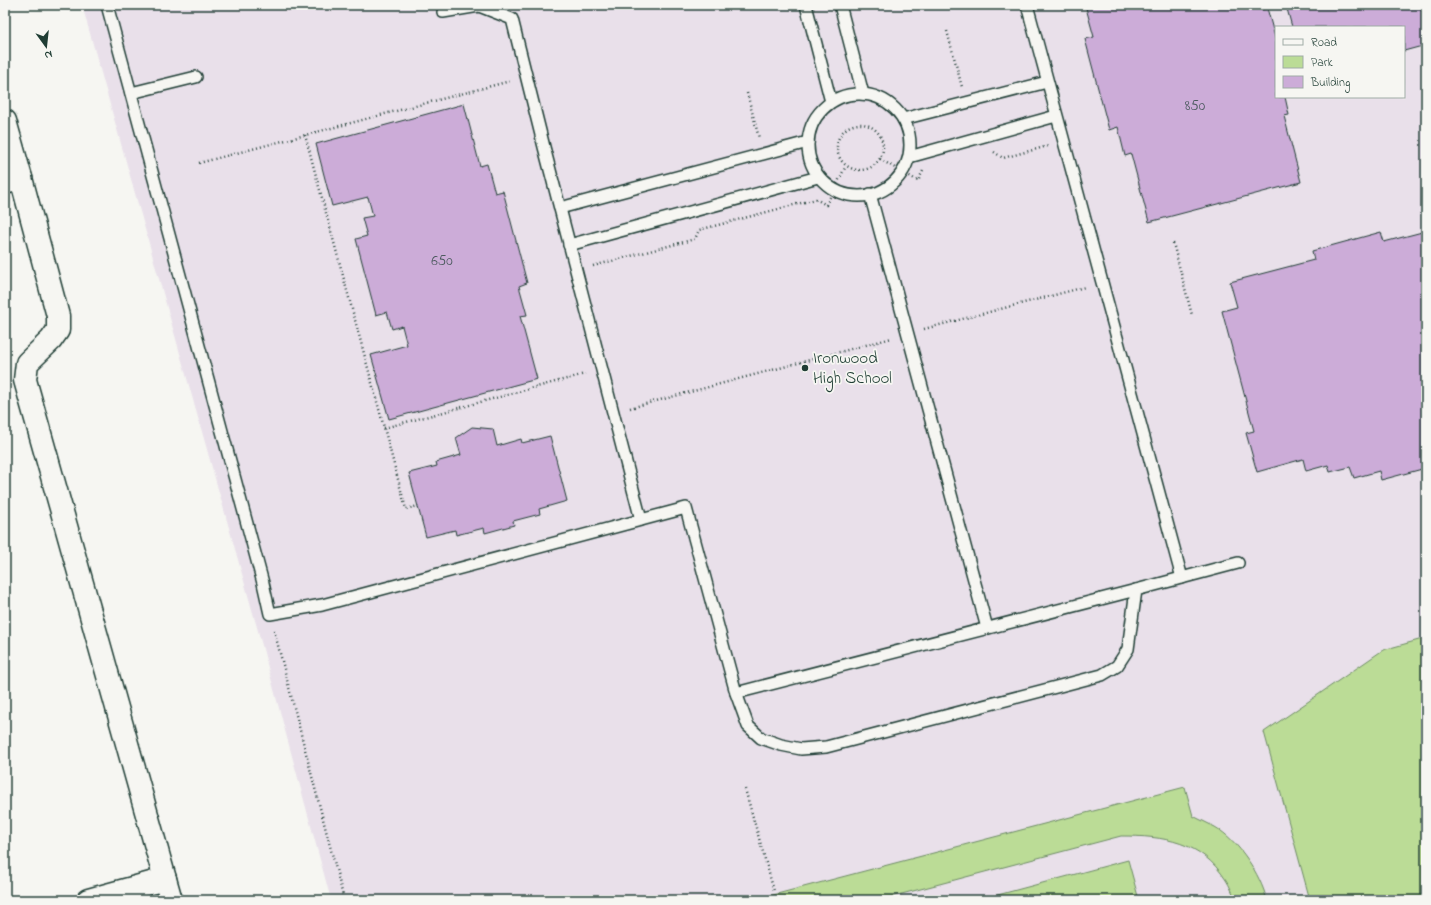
<svg xmlns="http://www.w3.org/2000/svg" width="1431" height="905" font-family="'Indie Flower',sans-serif">
<style>
.built{fill:#e9e0ea;fill-rule:evenodd}
.green{fill:#bbdc96;stroke:#6d8c65}
.building{fill:#ccacd8;stroke:#1f3d34}
.lines{fill:none;stroke-linecap:round;stroke-linejoin:round}
.lane-casing{stroke:#1f3d34;stroke-width:14}
.street-casing{stroke:#1f3d34;stroke-width:25}
.path{stroke:#1f3d34;stroke-width:2.5;stroke-dasharray:1 3;stroke-linecap:butt}
.lane{stroke:#f6f6f2;stroke-width:11}
.street{stroke:#f6f6f2;stroke-width:22}
.poi-dot{fill:#1f3d34;stroke:#f6f6f2;stroke-width:1.5}
.labels{text-anchor:middle;dominant-baseline:central;stroke-width:3.5;stroke-linejoin:round;paint-order:stroke}
.number-label{font-size:15px;fill:#4a595d}
.poi-label{font-size:17px;fill:#1f3d34;stroke:#f6f6f2;text-anchor:start}
</style>
<rect width="100%" height="100%" fill="#f6f6f2"/>
<filter id="ink" filterUnits="userSpaceOnUse"><feTurbulence type="fractalNoise" baseFrequency=".025" numOctaves="2"/><feDisplacementMap in="SourceGraphic" scale="8" xChannelSelector="R" yChannelSelector="G"/><feConvolveMatrix kernelMatrix="1 2 1 2 8 2 1 2 1" color-interpolation-filters="sRGB"/></filter>
<g filter="url(#ink)">
<!-- built -->
<path class="built" d="M82 5H1426V900H331L260 638ZM1276 27H1404V97H1276Z"/>
<!-- green -->
<g class="green">
<path d="M1426 638V900H1310L1264 732 1383 650Z"/>
<path d="M1185 787 1193 816C1200 820 1208 823 1215 827 1239 841 1260 874 1267 900H1236C1233 894 1230 886 1226 880 1201 841 1164 836 1121 836L879 900H754Z"/>
<path d="M1128 860 1139 900H979Z"/>
</g>
<!-- building -->
<g class="building">
<path d="M1093 5H1259L1261 10 1267 8 1276 41V97H1285L1289 115 1284 116 1301 182 1149 222 1131 154 1125 156 1118 127 1109 130 1085 39 1094 37 1086 8 1093 6Z"/>
<path d="M1286 5H1426V24L1423 25 1426 37V45L1404 51V27H1292Z"/>
<path d="M464 104 480 166 487 164 495 193 503 191 527 283 519 286 527 315 520 316 537 379 389 419 371 355 407 345 402 326 392 329 387 312 376 315 356 239 367 236 362 218 373 216 368 197 332 206 316 144Z"/>
<path d="M1426 231V468L1381 480 1379 471 1354 478 1350 467 1330 472 1328 465 1306 471 1303 459 1257 472 1246 433 1254 431 1222 311 1237 307 1230 282 1314 260 1312 251 1381 232 1384 242Z"/>
<path d="M472 427 493 429 497 446 521 439 522 443 550 436 567 501 539 509 540 514 513 521 514 525 485 533 484 528 456 535 455 530 426 537 409 473 437 466 436 462 461 455 456 438Z"/>
</g>
<g class="lines">
<!-- lane casing -->
<g class="lane-casing">
<g id="lane">
<path d="M107 5 263 583 270 614 322 605 686 508 736 693 748 726 761 738 781 745 801 749 826 747 1102 675 1117 666 1128 649 1136 590 1238 563"/>
<path d="M806 5 831 102"/>
<path d="M840 5 863 94"/>
<path d="M1027 5 1182 578"/>
<path d="M443 12 479 6 512 19 544 147 641 520"/>
<path d="M131 93 196 77"/>
<circle cx="859" cy="145" r="51"/>
<path d="M903 119 1047 82"/>
<path d="M909 157 1056 116"/>
<path d="M870 194 987 628"/>
<path d="M560 208 808 142"/>
<path d="M569 245 818 177"/>
<path d="M736 693 1136 590"/>
</g>
</g>
<!-- street casing -->
<g class="street-casing">
<g id="street">
<path d="M5 121 21 178 5 183"/>
<path d="M21 178 58 316V330L51 340 27 363 25 380 165 879 88 900"/>
<path d="M165 879 171 900"/>
</g>
</g>
<!-- path -->
<g class="path">
<path d="M947 31 962 87"/>
<path d="M747 93 759 138"/>
<circle cx="860" cy="147" r="23"/>
<path d="M305 135 406 509 418 506"/>
<path d="M994 152 1003 158 1048 146"/>
<path d="M880 159 895 168"/>
<path d="M199 163 510 81"/>
<path d="M906 174 918 181 923 171"/>
<path d="M1173 243 1192 315"/>
<path d="M593 266 695 239 699 230 816 199 826 205 846 166"/>
<path d="M924 329 1085 287"/>
<path d="M630 408 892 338"/>
<path d="M384 428 585 374"/>
<path d="M274 630 344 900"/>
<path d="M745 789 774 891"/>
</g>
<!-- lane -->
<use href="#lane" class="lane"/>
<!-- street -->
<use href="#street" class="street"/>
</g>
</g>
<!-- markers -->
<circle class="poi-dot" cx="805" cy="368" r="4"/>
<g class="labels">
<!-- number labels -->
<g class="number-label">
<text x="1195" y="106">850</text>
<text x="442" y="261">650</text>
</g>
<!-- poi labels -->
<g class="poi-label">
<text x="813" y="358">Ironwood<tspan x="813" dy="20">High School</tspan></text>
</g>
</g>
<!-- margin -->
<rect width="1431" height="905" fill="none" stroke="#f6f6f2" stroke-width="20"/>
<rect x="10" y="10" width="1411" height="885" fill="none" stroke="#1f3d34" stroke-width="1.5" filter="url(#ink)"/>
<!-- legend -->
<rect x="1275" y="26" width="130" height="72" fill="#f6f6f2" stroke="#a0aca6"/>
<rect x="1283" y="39" width="20" height="6" fill="#f6f6f2" stroke="#a0aca6"/>
<text x="1311" y="46" font-size="12" fill="#1f3d34">Road</text>
<rect x="1283" y="56" width="20" height="12" fill="#bbdc96" stroke="#a0aca6"/>
<text x="1311" y="66" font-size="12" fill="#1f3d34">Park</text>
<rect x="1283" y="76" width="20" height="12" fill="#ccacd8" stroke="#a0aca6"/>
<text x="1311" y="86" font-size="12" fill="#1f3d34">Building</text>
<!-- north arrow -->
<g transform="translate(46 46) rotate(165)" stroke="#f6f6f2" stroke-width="3" paint-order="stroke">
<path d="M0-3L7 15L0 10L-7 15Z" fill="#1f3d34"/>
<text y="-6" font-size="11" font-weight="bold" text-anchor="middle" fill="#1f3d34">N</text>
</g>
</svg>
